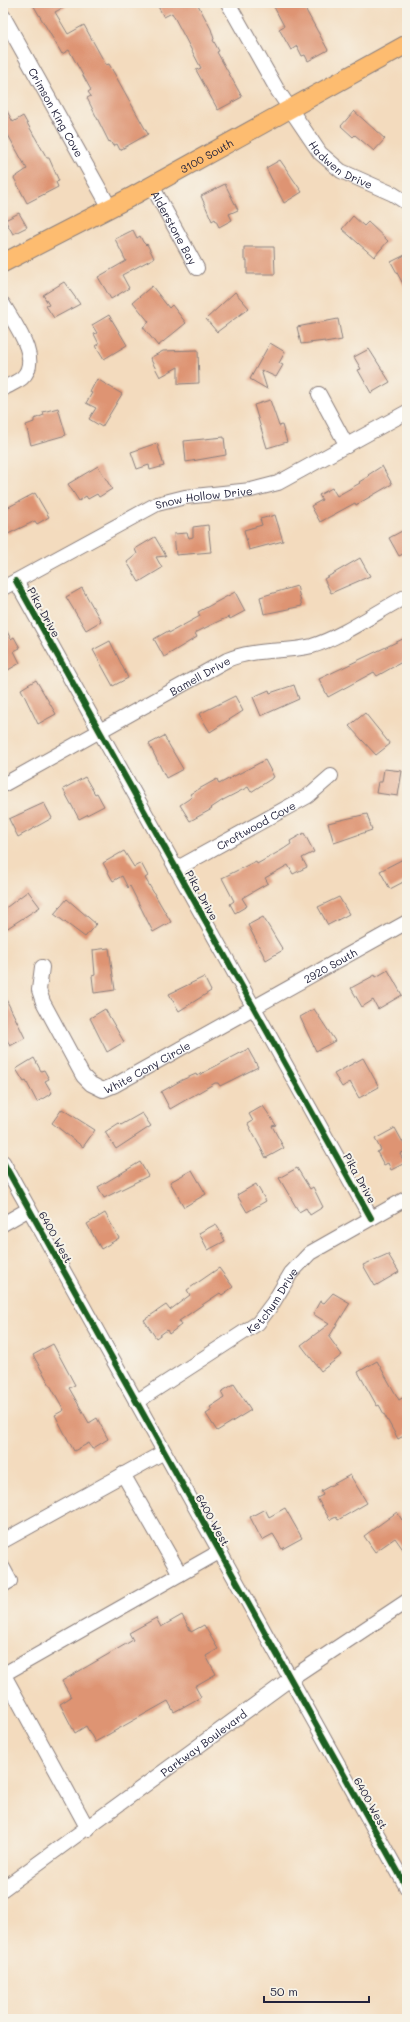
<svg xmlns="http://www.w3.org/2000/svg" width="410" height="2022" font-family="Mali,sans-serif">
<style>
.building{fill:#de9473}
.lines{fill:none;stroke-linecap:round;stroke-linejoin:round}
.minor-casing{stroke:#8a7e7c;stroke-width:16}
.major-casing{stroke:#8a7e7c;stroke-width:20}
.minor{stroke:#fff;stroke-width:14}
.major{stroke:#fdbc70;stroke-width:18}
.cycleway-casing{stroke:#f7f3e8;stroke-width:8}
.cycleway{stroke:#1b5e20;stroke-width:6}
.labels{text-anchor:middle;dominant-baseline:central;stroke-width:4;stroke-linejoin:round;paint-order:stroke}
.street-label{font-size:11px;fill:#22223b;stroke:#f7f3e8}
</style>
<rect width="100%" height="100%" fill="#f7f3e8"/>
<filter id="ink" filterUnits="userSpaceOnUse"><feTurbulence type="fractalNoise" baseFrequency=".025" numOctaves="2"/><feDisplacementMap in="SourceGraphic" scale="8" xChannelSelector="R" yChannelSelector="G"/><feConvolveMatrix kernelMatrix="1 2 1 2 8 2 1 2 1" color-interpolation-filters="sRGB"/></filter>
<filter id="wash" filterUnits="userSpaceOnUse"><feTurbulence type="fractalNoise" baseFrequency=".012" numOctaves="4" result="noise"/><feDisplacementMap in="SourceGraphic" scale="16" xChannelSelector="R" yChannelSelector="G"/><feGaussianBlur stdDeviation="0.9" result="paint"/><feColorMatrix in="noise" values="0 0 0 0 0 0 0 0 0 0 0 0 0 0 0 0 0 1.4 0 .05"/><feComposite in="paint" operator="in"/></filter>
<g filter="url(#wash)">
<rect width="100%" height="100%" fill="#f3dbbe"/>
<g id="blocks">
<!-- building -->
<g class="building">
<path d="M32 3H72L55 12 68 34 84 25 106 65 109 64 148 134 120 150 117 144 113 146 110 141 109 142 87 98 91 96 88 92 91 90 69 50 62 54Z"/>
<path d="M156 3H197L211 29 214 39 213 40 219 51 217 52 242 97 218 110 196 70 201 68 172 13 164 17Z"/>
<path d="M272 3H302L328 50 308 61 305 55 302 56 297 46 291 50 279 29 284 26Z"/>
<path d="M3 104 13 122 23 116 47 158H49L59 181 56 182 58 187 27 203 14 178 27 169 3 126Z"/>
<path d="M354 111 385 139 374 151 355 135 353 137 341 126Z"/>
<path d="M280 160 302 192 284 203 266 168Z"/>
<path d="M225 184 238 210 229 214 232 220 219 227 215 219 212 221 201 196Z"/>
<path d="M19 213 27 227 13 234 5 220Z"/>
<path d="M353 216 364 226 368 222 388 241 374 257 342 229Z"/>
<path d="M133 230 137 238 140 236 143 242 146 245 147 244 154 258 122 275 129 288 111 299 98 277 126 261 115 239Z"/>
<path d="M244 247H274L275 274H247V260H244Z"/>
<path d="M407 254V291L391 262Z"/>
<path d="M64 282 80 304 54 318 46 306 49 305 43 295Z"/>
<path d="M152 286 169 308 172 305 186 323 158 346 143 327 149 322 133 302Z"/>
<path d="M235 292 249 308 217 332 206 319Z"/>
<path d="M109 315 127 345 104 359 96 346 99 344 94 334 97 333 92 325Z"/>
<path d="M338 319 342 340 325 343V341L301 344 297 327Z"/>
<path d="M270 343 285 352 279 363 283 365 276 377 261 370 267 389 250 379Z"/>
<path d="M369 349 390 382 371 393 358 370 361 369 354 357Z"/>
<path d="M198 350 199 383 178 384V367L160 377 150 358 163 351Z"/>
<path d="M97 379 122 394 102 427 89 419 96 408 86 403 92 393 90 392Z"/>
<path d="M270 400 279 426 282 425 287 442 267 448 254 405Z"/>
<path d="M58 408 66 435 31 445 26 425 34 422V419L44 415 43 412Z"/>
<path d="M224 437 226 455 186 462 184 441Z"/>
<path d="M157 443 164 466 150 470 149 465 137 469 131 452Z"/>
<path d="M98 466 112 489 99 497 97 494 88 499 86 496 79 501 68 484Z"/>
<path d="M382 466 392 484 356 505 355 503 320 522 311 506 322 500 319 495 332 488 337 496 360 483 359 482 369 476 368 475Z"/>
<path d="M35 493 49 517 37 524 35 521 8 534 3 524V510Z"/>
<path d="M275 515 283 541 249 550 244 530 262 525 260 519Z"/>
<path d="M208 525 211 552 176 555 174 534 187 533 189 538 193 537V527Z"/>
<path d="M407 530V552L399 556 389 538 402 531 403 533Z"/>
<path d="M155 537 166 556 156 557 162 568 139 582 127 562 137 554 135 549Z"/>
<path d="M360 558 370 576 331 593 324 579Z"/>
<path d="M297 586 302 606 264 614 260 597Z"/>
<path d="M82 588 101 621 86 630 66 597Z"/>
<path d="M235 592 245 611 230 619 229 617 219 621 195 633 197 637 164 657 154 639 168 631 169 633 200 616 198 612Z"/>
<path d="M3 624 11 639 14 637 20 648 14 651 20 663 3 673Z"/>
<path d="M407 637V658L402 662 377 676 374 672 328 697 319 679Z"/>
<path d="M110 641 128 678 113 686 93 650Z"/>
<path d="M36 680 56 714 38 724 21 689Z"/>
<path d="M294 685 299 699 261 716 253 697 269 690 270 693Z"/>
<path d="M235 696 243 711 210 732 199 714Z"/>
<path d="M365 713 390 744 376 755 349 726Z"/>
<path d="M164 736 183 769 166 778 149 744Z"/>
<path d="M265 760 274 777 251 792 248 787 223 800 211 808 212 809 190 821 180 805 192 797 190 794 217 779 219 784Z"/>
<path d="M384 769 402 771 398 796 376 793 378 782H382Z"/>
<path d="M85 777 95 794 97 793 104 806 79 819 63 789Z"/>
<path d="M44 803 52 818 18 837 9 819Z"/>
<path d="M367 814 372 830 334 843 328 823Z"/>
<path d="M304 833 314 852 302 858 307 867 293 874 288 865 265 878 268 883 242 898 247 906 235 913 230 904 234 901 222 878 256 861 257 864 282 850 291 844 290 841Z"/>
<path d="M124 851 134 867 141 863 148 876 145 878 171 922 153 932 130 886 128 888 122 876 113 881 103 863Z"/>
<path d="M407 857V880L390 889 380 871Z"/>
<path d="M28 891 40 907 3 931V910Z"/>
<path d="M339 897 349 914 328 925 318 907Z"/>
<path d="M67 899 96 924 85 937 54 914Z"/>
<path d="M263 917 283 950 266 960 248 925Z"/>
<path d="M109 948 115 990 94 993 92 976 95 975 93 950Z"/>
<path d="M388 970 402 995 378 1009 373 1000 362 1007 351 988 375 975 376 977Z"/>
<path d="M204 977 211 991 179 1011 169 994Z"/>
<path d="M3 993 25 1038 10 1046 3 1032Z"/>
<path d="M105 1009 124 1042 107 1052 90 1018Z"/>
<path d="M314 1009 335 1041 316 1051 300 1017Z"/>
<path d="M248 1049 258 1067 220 1086 218 1083H215L170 1109 161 1092 182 1080 196 1074 197 1076Z"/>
<path d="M34 1058 41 1071 44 1070 49 1079 45 1081 52 1093 37 1102 26 1081 24 1082 16 1069Z"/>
<path d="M363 1058 379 1087 359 1098 350 1082 342 1087 334 1074Z"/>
<path d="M263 1106 276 1125 272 1126 284 1148 266 1158 248 1124 253 1121 249 1114Z"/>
<path d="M62 1109 95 1130 83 1147 52 1123Z"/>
<path d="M142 1113 151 1126 116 1149 105 1132 119 1123 121 1125Z"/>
<path d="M395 1128 407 1150 400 1154 405 1163 391 1170 388 1163 384 1165 377 1152 381 1150 375 1139Z"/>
<path d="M140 1162 148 1176 104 1198 98 1187Z"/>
<path d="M297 1168 310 1189 313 1187 323 1207 310 1215 306 1208 299 1212 279 1178Z"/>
<path d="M192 1170 206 1194 184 1207 170 1182Z"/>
<path d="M256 1184 266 1201 247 1212 237 1195Z"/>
<path d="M105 1213 119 1238 101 1249 87 1224Z"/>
<path d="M216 1224 225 1241 208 1250 199 1233Z"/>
<path d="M388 1254 399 1272 375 1286 363 1265Z"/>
<path d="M219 1268 233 1287 222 1295 220 1293 205 1303 179 1321 181 1325 169 1334 167 1330 156 1338 144 1320 166 1305 170 1310 190 1295 187 1290Z"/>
<path d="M333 1293 350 1303 329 1337 342 1355 321 1371 301 1345 329 1324 313 1314 320 1301 324 1303Z"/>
<path d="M53 1344 75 1385 69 1388 89 1423 97 1418 108 1439 92 1449 89 1443 74 1451 55 1415 64 1410 33 1355Z"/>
<path d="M377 1361 399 1400 407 1395V1434L398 1439 379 1405 377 1406 358 1372Z"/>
<path d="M234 1384 251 1410 217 1431 206 1414 212 1410 210 1407 224 1398 221 1392Z"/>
<path d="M350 1475 367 1503 338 1520 336 1517 330 1520 317 1498 323 1495 321 1491Z"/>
<path d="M285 1508 302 1538 282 1549 273 1534 262 1540 250 1517 265 1509 269 1517Z"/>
<path d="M397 1512 402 1520 407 1517V1555L395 1538 375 1552 364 1536Z"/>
<path d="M182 1615 191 1632 204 1625 218 1649 206 1656 216 1674 195 1686 201 1697 174 1712 168 1701 95 1742 86 1726 75 1733 60 1704 71 1697 62 1681 133 1640 129 1633 156 1618 161 1627Z"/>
</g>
</g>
</g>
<g filter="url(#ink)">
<use href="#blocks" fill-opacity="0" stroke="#8a7e7c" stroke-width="1"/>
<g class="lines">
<!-- minor casing -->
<g class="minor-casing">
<g id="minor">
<path id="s1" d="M228 3 278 91 320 153 341 171 393 194 407 203"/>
<path id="s2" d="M3 16 110 208"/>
<path id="s3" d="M152 186 197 268"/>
<path d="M3 304C13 322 43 359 22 378 17 382 9 385 3 389"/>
<path d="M319 394 347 446"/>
<path d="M16 581 371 1218"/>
<path id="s4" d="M3 588 157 504 185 497 251 490 278 483 407 412"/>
<path id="s5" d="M3 785 227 660C255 648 283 653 312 646 340 638 380 610 407 596"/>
<path id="s6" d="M176 869 308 796 331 776"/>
<path id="s7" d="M42 967 39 990 43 1002 83 1076 91 1084 103 1090 115 1085 407 922"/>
<path d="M3 1162 407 1888"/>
<path d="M3 1224 29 1209"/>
<path id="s8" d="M136 1402 258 1323 273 1303 291 1273 310 1253 407 1198"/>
<path d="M123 1474 180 1574"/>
<path d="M3 1541 164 1452"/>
<path d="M3 1568 10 1581 3 1585"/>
<path d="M3 1673 88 1829"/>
<path d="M4 1674 219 1552"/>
<path id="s9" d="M3 1889 290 1679 407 1601"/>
</g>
</g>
<!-- major casing -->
<g class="major-casing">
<g id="major">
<path id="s10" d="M3 263 131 197 407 44"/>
</g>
</g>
<!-- minor -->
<use href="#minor" class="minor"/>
<!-- major -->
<use href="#major" class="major"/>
<!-- cycleway casing -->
<g class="cycleway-casing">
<g id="cycleway">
<path d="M16 581 371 1218"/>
<path d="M3 1162 407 1888"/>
</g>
</g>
<!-- cycleway -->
<use href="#cycleway" class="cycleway"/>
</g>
</g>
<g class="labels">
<!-- street labels -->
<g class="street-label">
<text stroke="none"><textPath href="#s2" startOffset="110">Crimson King Cove</textPath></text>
<text stroke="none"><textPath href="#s10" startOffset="230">3100 South</textPath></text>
<text stroke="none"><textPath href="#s1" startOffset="200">Hadwen Drive</textPath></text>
<text stroke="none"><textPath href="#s3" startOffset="47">Alderstone Bay</textPath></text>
<text stroke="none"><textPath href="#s4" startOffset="223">Snow Hollow Drive</textPath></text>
<text transform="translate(44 612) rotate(61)">Pika Drive</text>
<text stroke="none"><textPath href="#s5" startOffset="225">Bamell Drive</textPath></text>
<text stroke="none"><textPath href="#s6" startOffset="91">Croftwood Cove</textPath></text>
<text transform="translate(202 895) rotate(61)">Pika Drive</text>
<text stroke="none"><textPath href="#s7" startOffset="404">2920 South</textPath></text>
<text stroke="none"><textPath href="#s7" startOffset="194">White Cony Circle</textPath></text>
<text transform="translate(360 1178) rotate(61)">Pika Drive</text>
<text transform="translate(56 1237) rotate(61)">6400 West</text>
<text stroke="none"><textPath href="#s8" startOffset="172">Ketchum Drive</textPath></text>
<text transform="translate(213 1520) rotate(61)">6400 West</text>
<text stroke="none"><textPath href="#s9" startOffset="248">Parkway Boulevard</textPath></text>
<text transform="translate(371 1803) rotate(61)">6400 West</text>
</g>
</g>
<!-- margin -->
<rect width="410" height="2022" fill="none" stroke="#f7f3e8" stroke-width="16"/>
<!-- scale -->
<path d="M264 1996v6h105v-6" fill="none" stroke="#22223b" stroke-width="2"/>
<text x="270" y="1996" font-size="12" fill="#22223b" stroke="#f7f3e8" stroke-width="3" paint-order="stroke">50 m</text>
</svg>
